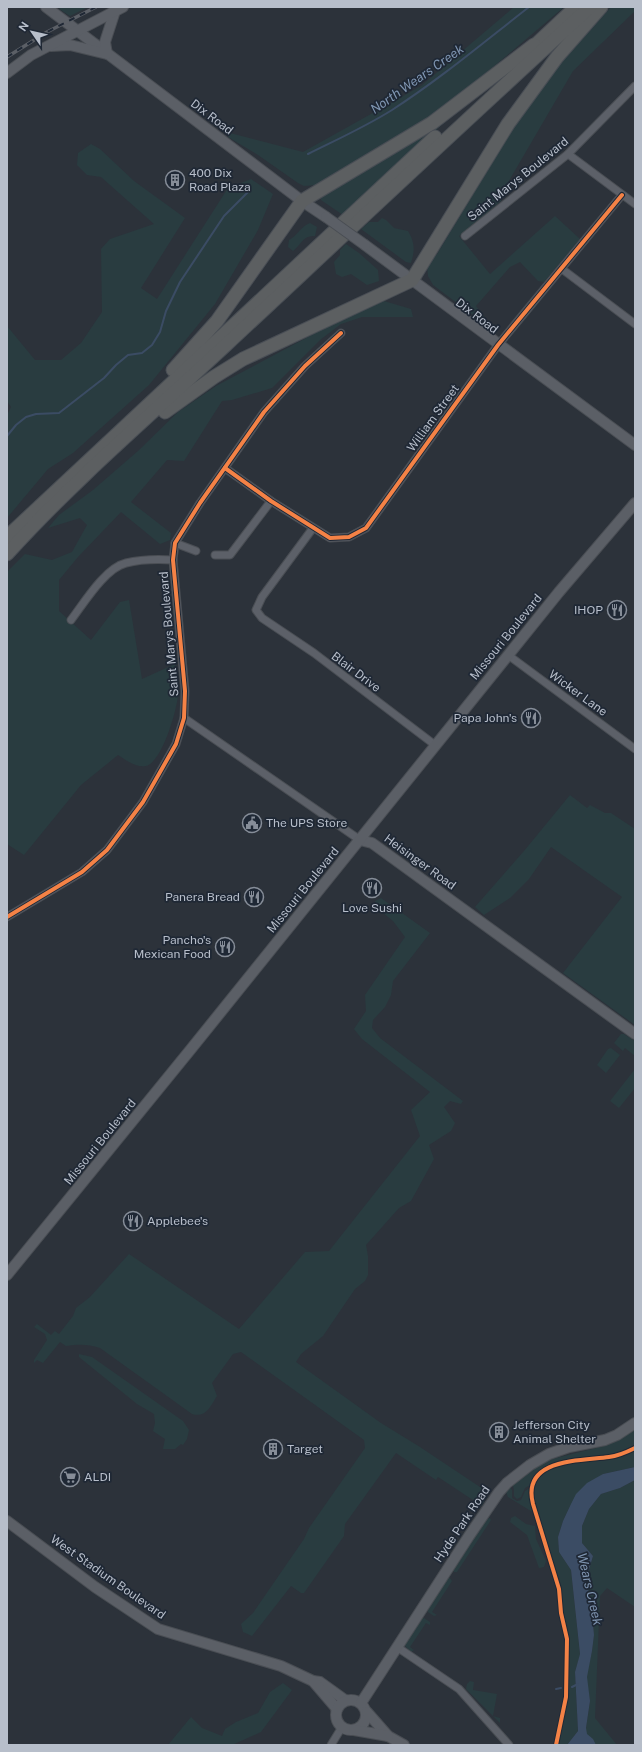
<svg xmlns="http://www.w3.org/2000/svg" width="642" height="1752" font-family="'Public Sans',sans-serif">
<style>
.green{fill:#293c40}
.water{fill:#3b4c64}
.lines{fill:none;stroke-linecap:round;stroke-linejoin:round}
.stream{stroke:#3b4c64;stroke-width:2}
.street-casing{stroke:#4a4e54;stroke-width:9}
.secondary-casing{stroke:#4a4e54;stroke-width:12}
.highway-casing{stroke:#494e55;stroke-width:15}
.street{stroke:#5c6068;stroke-width:7}
.secondary{stroke:#5b5f66;stroke-width:10}
.highway{stroke:#5c5f61;stroke-width:13}
.rail-casing{stroke:#5b5f66;stroke-width:3.5}
.rail{stroke:#1f2835;stroke-width:2;stroke-dasharray:6;stroke-linecap:butt}
.secondary-bridge-casing{stroke:#4a4e54;stroke-width:12;stroke-linecap:butt}
.secondary-bridge{stroke:#5b5f66;stroke-width:10}
.cycleway-casing{stroke:#1f2835;stroke-width:6}
.cycleway{stroke:#f48246;stroke-width:4}
.labels{text-anchor:middle;dominant-baseline:central;stroke-width:3.5;stroke-linejoin:round;paint-order:stroke}
.street-label{font-size:12px;fill:#b7beca;stroke:#1f2835}
.poi-label{font-size:12px;fill:#b7beca;stroke:#1f2835;text-anchor:start}
.water-label{font-size:13px;font-style:italic;fill:#7f95b1;stroke:#1f2835}
</style>
<rect width="100%" height="100%" fill="#2c323a"/>
<!-- green -->
<g class="green">
<path d="M62 7H88L70 16 59 9Z"/>
<path d="M514 7H564L460 95 400 137 317 185 304 186 298 183 258 155 228 137 230 133 303 152 421 86Z"/>
<path d="M611 7H635V11L573 71 510 179 502 195 501 201 459 236 490 274 555 216 580 239 544 282 538 281 520 262 510 267 476 306 491 326 490 328 433 285 428 276 427 265 437 254 518 120 560 64Z"/>
<path d="M456 109 447 120 343 215 321 200V197Z"/>
<path d="M91 144 100 149 134 181 185 218 141 288 157 299 228 188 251 179 273 194 258 230 215 304 149 385 73 453 48 469 7 518V415L11 407 7 401V326L35 360H61L81 343 102 312 101 249 110 239 154 224 101 177 87 175 77 165 78 153Z"/>
<path d="M382 218 386 220 394 228 408 231C415 243 415 250 411 263L406 262 361 229 369 222H378Z"/>
<path d="M310 223 317 227 315 236C302 236 302 244 293 251L288 247 289 240C298 235 301 226 310 223Z"/>
<path d="M346 244 359 253 378 270 379 281 367 285 351 274 342 277 336 274 334 262 340 255V250Z"/>
<path d="M384 301 411 309 413 317H362L341 324 320 340 272 388 232 400 222 401 184 461 167 460 131 502 171 533 170 540 160 544 121 512 78 557 59 580V611L91 640 120 602 129 600 142 679 175 664C176 674 178 685 178 695 177 710 162 762 146 766 136 768 126 760 118 755L81 785 24 855 7 844V572L25 554 52 560 72 552 87 525 80 518 48 528 59 515 93 490 138 451 178 412 216 386 338 321Z"/>
<path d="M570 795 587 808 590 805 605 813H611L635 829V1025L563 973 622 897 551 847 529 879 510 898 484 915 475 907 524 851Z"/>
<path d="M381 898 430 933 393 981 391 995 385 1007 373 1020 372 1028 380 1038 463 1101 461 1104 450 1101 444 1107 455 1123 451 1131 429 1145 434 1159 411 1201 399 1208 366 1245 368 1256V1275L365 1281 355 1289 323 1336 301 1354 296 1362 381 1423 420 1447 483 1489 486 1497 482 1506 438 1477 436 1480 396 1453 345 1524 344 1536 304 1593H301L291 1586 252 1636 243 1632 241 1624 253 1613 304 1539 309 1528 365 1448 364 1440 241 1352 233 1354 212 1383 217 1396C210 1407 206 1418 192 1414L100 1348C88 1344 79 1344 66 1346L60 1342 43 1363 37 1360 34 1363V1360L47 1340 45 1334 34 1327 37 1324 51 1335 55 1331 59 1334 73 1316 76 1308 90 1297 129 1254 239 1329 305 1252 329 1251 420 1136 411 1110 430 1092 362 1039 354 1029 366 1011 365 995 405 937 393 921 377 908 375 901Z"/>
<path d="M621 1034H624L635 1041V1056L625 1048 623 1051 614 1043Z"/>
<path d="M611 1048 620 1055 606 1073 597 1065 608 1049Z"/>
<path d="M635 1069V1088L619 1108 610 1101Z"/>
<path d="M79 1354 92 1357 183 1421 189 1430 187 1439 183 1445 181 1444 175 1449H163L165 1439 153 1431 155 1423 154 1414 137 1404 79 1357Z"/>
<path d="M635 1430V1446L618 1453 604 1456 573 1458 551 1465 537 1476 532 1484 525 1488 521 1497 517 1499 514 1496V1490L513 1485 531 1470 552 1459 608 1445Z"/>
<path d="M635 1450V1467L603 1474 570 1506 563 1521 558 1537 559 1552 571 1570 580 1655 575 1672 578 1731 567 1745H557L567 1695 569 1635 564 1617 561 1589 536 1510 533 1497 534 1488 538 1479 546 1471 557 1466 574 1462 616 1457Z"/>
<path d="M635 1480V1607L607 1588 600 1596 595 1718 617 1745H586V1728L590 1701 586 1677 592 1651 594 1635 591 1601 586 1580 593 1556 582 1543V1526L589 1509 601 1494 620 1488Z"/>
<path d="M510 1488 512 1490V1498L517 1501 521 1500 525 1491 530 1488 529 1496 534 1513 508 1497 506 1492Z"/>
<path d="M515 1516 526 1524 535 1526 536 1539 546 1561 544 1567 539 1568 527 1535 510 1522 511 1518Z"/>
<path d="M490 1518 491 1520 457 1572H454L453 1569 486 1519Z"/>
<path d="M449 1577 452 1581 432 1612 437 1615 434 1616 428 1612 427 1608Z"/>
<path d="M424 1618 430 1622V1625L426 1623 410 1647 414 1650 411 1652 404 1645 420 1619Z"/>
<path d="M470 1681 474 1682 473 1690 497 1694 493 1716 500 1718V1723L466 1689 467 1684Z"/>
<path d="M283 1683 292 1690 261 1732 232 1745H168L191 1717 202 1728 222 1736 225 1729 236 1722 258 1713 270 1692Z"/>
</g>
<!-- water -->
<path class="water" d="M635 1467V1480L620 1488 601 1494 589 1509 582 1526V1543L593 1556 586 1580 591 1601 594 1635 592 1651 587 1677 590 1701 586 1728 587 1734 593 1739 596 1745H567L578 1731 575 1672 580 1654 571 1570 559 1552 558 1537 563 1521 570 1506 576 1494 587 1483 603 1474Z"/>
<g class="lines">
<!-- stream -->
<g class="stream">
<path d="M308 154C336 140 365 127 392 110 440 79 484 42 529 7"/>
<path d="M7 436 16 425 26 417 36 414 59 413 104 378 116 365 128 355 142 353 152 345 160 332 166 311 180 282 224 216 249 191"/>
<path d="M572 1687 578 1684"/>
<path d="M556 1689 561 1688"/>
</g>
<!-- street casing -->
<g class="street-casing">
<g id="street">
<path d="M568 154 635 204"/>
<path d="M465 236 568 154 635 86"/>
<path d="M562 269 635 324"/>
<path d="M225 468 271 501 330 538 349 537 366 528 498 345 622 195"/>
<path d="M313 528 262 597 256 610 262 618 314 653 435 745"/>
<path d="M175 543 196 551"/>
<path d="M215 555H230L271 501"/>
<path d="M71 620C84 603 105 568 126 563 142 559 157 559 173 560"/>
<path d="M508 655 635 749"/>
<path d="M184 718 360 840"/>
<path d="M7 917 82 872 107 850 143 802 176 744 184 718 185 691 173 560 175 543 200 503 264 412 305 366 341 333"/>
<path d="M397 1647 459 1689 509 1745"/>
<path d="M331 1745 342 1727"/>
</g>
</g>
<!-- secondary casing -->
<g class="secondary-casing">
<g id="secondary">
<path d="M46 7 302 201 326 217"/>
<path d="M51 46 70 45 107 54 105 42 115 11"/>
<path d="M7 73 31 55 123 7"/>
<path d="M365 245 635 445"/>
<path d="M360 840 372 843 635 1034"/>
<path d="M7 1275 191 1049 559 592 635 503"/>
<path d="M7 1521 95 1587 158 1629 281 1666 313 1681 320 1682 345 1700"/>
<path d="M313 1681 337 1709"/>
<circle cx="351" cy="1715" r="15"/>
<path d="M361 1703 469 1536 499 1492 507 1483 530 1465 549 1454 569 1447 605 1440 617 1435 635 1423"/>
<path d="M367 1712 388 1736 404 1745"/>
<path d="M354 1730 388 1736"/>
</g>
</g>
<!-- highway casing -->
<g class="highway-casing">
<g id="highway">
<path d="M528 52 576 7"/>
<path d="M173 370 217 321 302 201 432 123 534 45"/>
<path d="M165 412 214 377 243 359 412 280 508 124 557 57 601 7"/>
<path d="M7 537 435 137"/>
<path d="M7 554C75 479 153 413 228 343 348 231 468 118 590 7"/>
</g>
</g>
<!-- street -->
<use href="#street" class="street"/>
<!-- secondary -->
<use href="#secondary" class="secondary"/>
<!-- highway -->
<use href="#highway" class="highway"/>
<!-- rail casing -->
<g class="rail-casing">
<path id="rail" d="M7 57 47 32 96 7"/>
</g>
<!-- rail -->
<use href="#rail" class="rail"/>
<!-- secondary-bridge casing -->
<g class="secondary-bridge-casing">
<path id="secondary-bridge" d="M326 217 365 245"/>
</g>
<!-- secondary-bridge -->
<use href="#secondary-bridge" class="secondary-bridge"/>
<!-- cycleway casing -->
<g class="cycleway-casing">
<g id="cycleway">
<path d="M225 468 271 501 330 538 349 537 366 528 498 345 622 195"/>
<path d="M7 917 82 872 107 850 143 802 176 744 184 718 185 691 173 560 175 543 200 503 264 412 305 366 341 333"/>
<path d="M556 1745 566 1697 567 1639 561 1613 559 1589 533 1504C521 1458 581 1461 609 1457 618 1456 627 1452 635 1448"/>
</g>
</g>
<!-- cycleway -->
<use href="#cycleway" class="cycleway"/>
</g>
<!-- icons -->
<defs>
<g id="building-ring" transform="scale(1)"><circle r="9.5" fill="#1f2835" stroke="#868d98" stroke-width="1.5"/><path d="M-4-6H4V6H1V3H-1V6H-4ZM-2.5-4.3h1.7v1.8h-1.7ZM.8-4.3h1.7v1.8H.8ZM-2.5-1h1.7V.8h-1.7ZM.8-1h1.7V.8H.8Z" fill="#868d98"/></g>
<g id="restaurant-ring" transform="scale(1)"><circle r="9.5" fill="#1f2835" stroke="#868d98" stroke-width="1.5"/><path d="M-5-6h1v4h1v-4h1v4h1v-4h1v5L-1.5 .5V6h-2V.5L-5-1ZM5-6V6H3V1.5H1.5Q1.5-4 5-6Z" fill="#868d98"/></g>
<g id="civic-ring" transform="scale(1)"><circle r="9.5" fill="#1f2835" stroke="#868d98" stroke-width="1.5"/><path d="M-.6-6.5H3V-4.5H.6V-3L4-1V1h2V6H-6V1h2V-1L-.6-3ZM-1.2 2.5V6h2.4V2.5Z" fill="#868d98"/></g>
<g id="supermarket-ring" transform="scale(1)"><circle r="9.5" fill="#1f2835" stroke="#868d98" stroke-width="1.5"/><path d="M-6-5.5h2.5l.6 2H6L4.5 2H-2.5L-4.4-4H-6ZM-1.5 3.2a1.3 1.3 0 1 0 .1 0ZM3 3.2a1.3 1.3 0 1 0 .1 0Z" fill="#868d98"/></g>
</defs>
<g fill-rule="evenodd">
<use href="#building-ring" x="175" y="180"/>
<use href="#restaurant-ring" x="617" y="610"/>
<use href="#restaurant-ring" x="531" y="718"/>
<use href="#civic-ring" x="252" y="823"/>
<use href="#restaurant-ring" x="372" y="888"/>
<use href="#restaurant-ring" x="254" y="897"/>
<use href="#restaurant-ring" x="225" y="947"/>
<use href="#restaurant-ring" x="133" y="1221"/>
<use href="#building-ring" x="499" y="1432"/>
<use href="#building-ring" x="273" y="1449"/>
<use href="#supermarket-ring" x="70" y="1477"/>
</g>
<g class="labels">
<!-- street labels -->
<g class="street-label">
<text transform="translate(212 117) rotate(37)">Dix Road</text>
<text transform="translate(518 179) rotate(-39)">Saint Marys Boulevard</text>
<text transform="translate(477 316) rotate(37)">Dix Road</text>
<text transform="translate(433 418) rotate(-54)">William Street</text>
<text transform="translate(169 634) rotate(-95)">Saint Marys Boulevard</text>
<text transform="translate(506 637) rotate(-51)">Missouri Boulevard</text>
<text transform="translate(356 672) rotate(37)">Blair Drive</text>
<text transform="translate(578 693) rotate(36)">Wicker Lane</text>
<text transform="translate(420 862) rotate(36)">Heisinger Road</text>
<text transform="translate(303 890) rotate(-51)">Missouri Boulevard</text>
<text transform="translate(100 1142) rotate(-51)">Missouri Boulevard</text>
<text transform="translate(462 1524) rotate(-56)">Hyde Park Road</text>
<text transform="translate(108 1577) rotate(35)">West Stadium Boulevard</text>
</g>
<!-- poi labels -->
<g class="poi-label">
<text x="189" y="173">400 Dix<tspan x="189" dy="14">Road Plaza</tspan></text>
<text x="603" y="610" text-anchor="end">IHOP</text>
<text x="517" y="718" text-anchor="end">Papa John's</text>
<text x="266" y="823">The UPS Store</text>
<text x="240" y="897" text-anchor="end">Panera Bread</text>
<text x="372" y="908" text-anchor="middle">Love Sushi</text>
<text x="211" y="940" text-anchor="end">Pancho's<tspan x="211" dy="14">Mexican Food</tspan></text>
<text x="147" y="1221">Applebee's</text>
<text x="513" y="1425">Jefferson City<tspan x="513" dy="14">Animal Shelter</tspan></text>
<text x="287" y="1449">Target</text>
<text x="84" y="1477">ALDI</text>
</g>
<!-- water labels -->
<g class="water-label">
<text transform="translate(417 79) rotate(-35)">North Wears Creek</text>
<text transform="translate(590 1589) rotate(77)">Wears Creek</text>
</g>
</g>
<!-- border -->
<rect width="642" height="1752" fill="none" stroke="#b7beca" stroke-width="16"/>
<!-- north arrow -->
<g transform="translate(32 32) rotate(304)" stroke="#1f2835" stroke-width="3" paint-order="stroke">
<path d="M0-3L7 15L0 10L-7 15Z" fill="#b7beca"/>
<text y="-6" font-size="11" font-weight="bold" text-anchor="middle" fill="#b7beca">N</text>
</g>
</svg>
